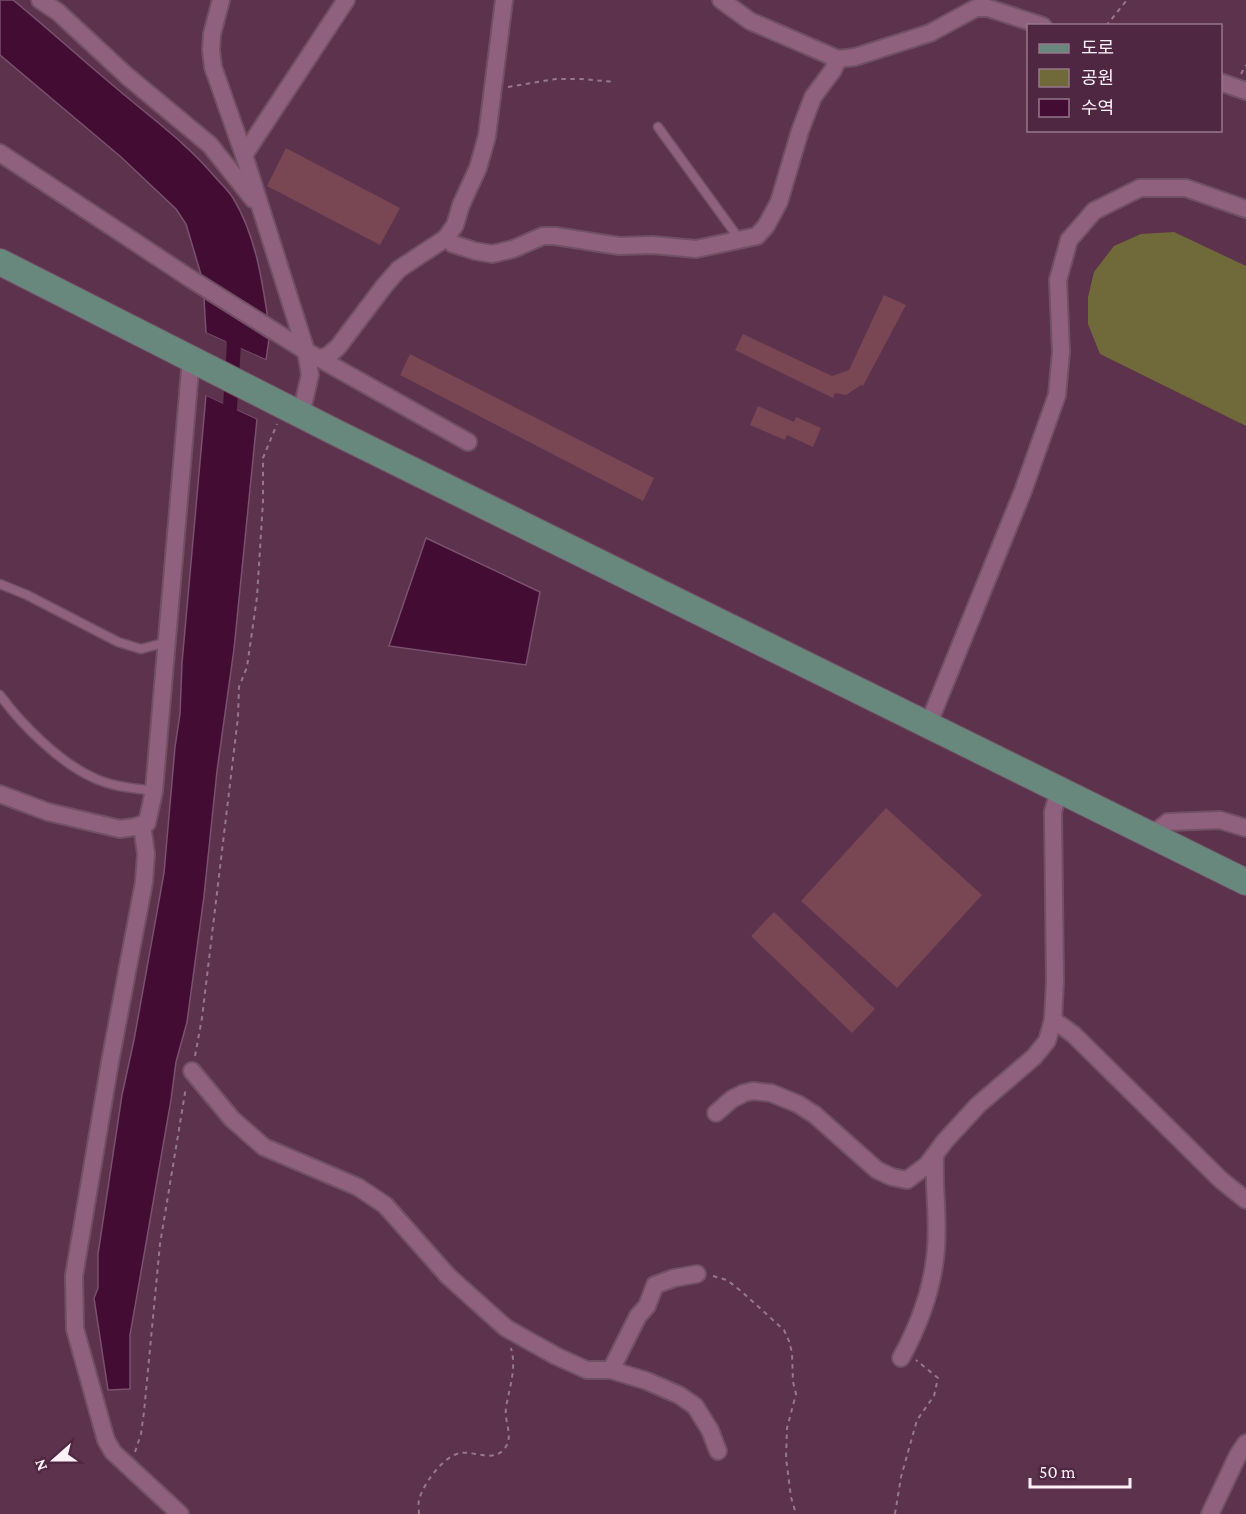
<svg xmlns="http://www.w3.org/2000/svg" width="1246" height="1514" font-family="'Crimson Pro','Noto Sans KR',serif">
<style>
.green{fill:#70693a}
.water{fill:#430d33;stroke:#7a516e;stroke-width:1.5}
.pier{fill:#5c324d}
.lines{fill:none;stroke-linecap:round;stroke-linejoin:round}
.canal{stroke:#430d33;stroke-width:14}
.building{fill:#794654}
.service-casing{stroke:#715065;stroke-width:11}
.minor-casing{stroke:#715065;stroke-width:20}
.primary-casing{stroke:#715065;stroke-width:28}
.path{stroke:#97788b;stroke-width:2;stroke-dasharray:4.5 4.5;stroke-linecap:butt}
.service{stroke:#90617e;stroke-width:8}
.minor{stroke:#90617e;stroke-width:16}
.primary{stroke:#68887d;stroke-width:26}
</style>
<rect width="100%" height="100%" fill="#5c324d"/>
<!-- green -->
<path class="green" d="M1174 232 1246 266V426L1100 354 1088 324V297L1094 272 1114 246 1141 234Z"/>
<!-- water -->
<g class="water">
<path d="M0 0H13C52 32 89 66 128 98 158 123 189 146 215 177 221 184 228 190 233 198 255 234 262 278 268 320L202 278 186 224 176 209 121 157 0 55Z"/>
<path d="M204 298 269 339 266 360 206 333Z"/>
<path d="M206 395 257 419 234 649 217 771 204 896 187 1022 176 1062 171 1100 130 1335V1389L108 1390 94 1298 98 1288V1254L122 1095 134 1040 164 873 175 747 180 714 182 663Z"/>
<path d="M426 538 540 592 526 665 389 646Z"/>
</g>
<!-- pier -->
<g class="pier">
<path d="M202 332 206 333 268 361 264 362 204 336Z"/>
<path d="M205 392 258 416 260 420 203 394Z"/>
</g>
<g class="lines">
<!-- canal -->
<path class="canal" d="M229 423 234 344 231 328"/>
</g>
<!-- building -->
<g class="building">
<path d="M286 148 400 208 380 245 267 186Z"/>
<path d="M884 295 906 305 863 386 861 385 846 395 835 393 833 398 735 350 743 334 832 376 849 370Z"/>
<path d="M410 354 654 478 643 501 400 375Z"/>
<path d="M758 406 794 422 796 417 821 428 813 447 787 435 785 440 750 425Z"/>
<path d="M886 808 982 895 897 988 801 901Z"/>
<path d="M774 912 875 1009 852 1033 751 936Z"/>
</g>
<g class="lines">
<!-- service casing -->
<g class="service-casing">
<g id="service">
<path d="M658 127 740 240"/>
<path d="M0 584 27 595 118 642 141 649 167 642"/>
<path d="M0 695C22 725 60 763 94 778 113 787 134 788 154 791"/>
</g>
</g>
<!-- minor casing -->
<g class="minor-casing">
<g id="minor">
<path d="M40 0 58 12 127 76 210 145 253 199"/>
<path d="M221 0 212 34 211 50 213 67 244 155 306 351 310 375 301 414"/>
<path d="M721 0 750 21 838 59 855 57 930 33 976 8H988L1043 26"/>
<path d="M1220 82 1246 91"/>
<path d="M0 153 191 279 306 351 468 442"/>
<path d="M244 155 346 0"/>
<path d="M446 238 453 244 475 251 492 254 513 249 543 236H555L619 246 653 245 696 249 757 236 766 226 779 202 800 131 813 97 833 70 838 59"/>
<path d="M319 359 329 355 338 347 385 285 399 269 446 238 455 225 461 205 478 168 487 136 504 0"/>
<path d="M928 725 1023 491 1057 395 1061 352 1058 280 1069 240 1094 211 1140 188H1186L1246 209"/>
<path d="M0 794 48 812 120 829 134 827 147 823 154 791 191 359"/>
<path d="M142 825 146 854 144 882 110 1062 74 1276 75 1329 106 1440 113 1452 180 1514"/>
<path d="M1152 835 1168 822 1220 820 1246 828"/>
<path d="M1053 1020 1073 1034 1221 1180 1246 1200"/>
<path d="M192 1071 232 1119 264 1147 358 1187 385 1205 448 1276 506 1328 556 1356 587 1370H611L647 1381 679 1395 695 1406 710 1430 718 1451"/>
<path d="M716 1113 732 1099 744 1093 753 1091 771 1093 798 1104 815 1115 877 1170 892 1177 907 1180 927 1165 945 1141 978 1105 1034 1057 1047 1041 1053 1020 1055 981 1053 812 1059 790"/>
<path d="M901 1358C918 1327 931 1293 935 1258 940 1224 933 1189 935 1155"/>
<path d="M611 1370 638 1316 647 1306 655 1285 674 1278 697 1274"/>
<path d="M1210 1514 1238 1455 1246 1443"/>
</g>
</g>
<!-- primary casing -->
<g class="primary-casing">
<path id="primary" d="M0 262 335 432 1246 882"/>
</g>
<!-- path -->
<g class="path">
<path d="M1106 26 1127 0"/>
<path d="M1241 74 1246 65"/>
<path d="M508 87 556 79H582L615 82"/>
<path d="M195 1056 202 1018 238 717 239 687 247 667 257 597 263 501V458L277 424"/>
<path d="M713 1276 727 1280 741 1291 784 1330 789 1341 792 1353 793 1382 796 1394 787 1428 786 1458 791 1497 796 1514"/>
<path d="M135 1452 141 1434 144 1412 160 1244 186 1087"/>
<path d="M419 1514C419 1510 418 1504 419 1500 423 1484 444 1455 461 1453 475 1451 494 1463 505 1448 514 1436 504 1422 506 1408 509 1388 517 1369 511 1348"/>
<path d="M895 1514 901 1477 917 1420 934 1396 938 1378 916 1360"/>
</g>
<!-- service -->
<use href="#service" class="service"/>
<!-- minor -->
<use href="#minor" class="minor"/>
<!-- primary -->
<use href="#primary" class="primary"/>
</g>
<!-- legend -->
<rect x="1027" y="24" width="195" height="108" fill="#502742" stroke="#95788a" stroke-width="1.5"/>
<rect x="1039" y="44" width="30" height="9" fill="#68887d" stroke="#95788a" stroke-width="1.5"/>
<text x="1081" y="54" font-size="18" fill="#fcf1f7">도로</text>
<rect x="1039" y="69" width="30" height="18" fill="#70693a" stroke="#95788a" stroke-width="1.5"/>
<text x="1081" y="84" font-size="18" fill="#fcf1f7">공원</text>
<rect x="1039" y="99" width="30" height="18" fill="#430d33" stroke="#95788a" stroke-width="1.5"/>
<text x="1081" y="114" font-size="18" fill="#fcf1f7">수역</text>
<!-- north arrow -->
<g transform="translate(54 1460) rotate(249)" stroke="#502742" stroke-width="4.5" paint-order="stroke">
<path d="M0-4.5L10 22L0 15L-10 22Z" fill="#fcf1f7"/>
<text y="-9" font-size="16" font-weight="bold" text-anchor="middle" fill="#fcf1f7">N</text>
</g>
<!-- scale -->
<path d="M1030 1478v9h100v-9" fill="none" stroke="#fcf1f7" stroke-width="3"/>
<text x="1039" y="1478" font-size="18" fill="#fcf1f7" stroke="#502742" stroke-width="4.5" paint-order="stroke">50 m</text>
</svg>
